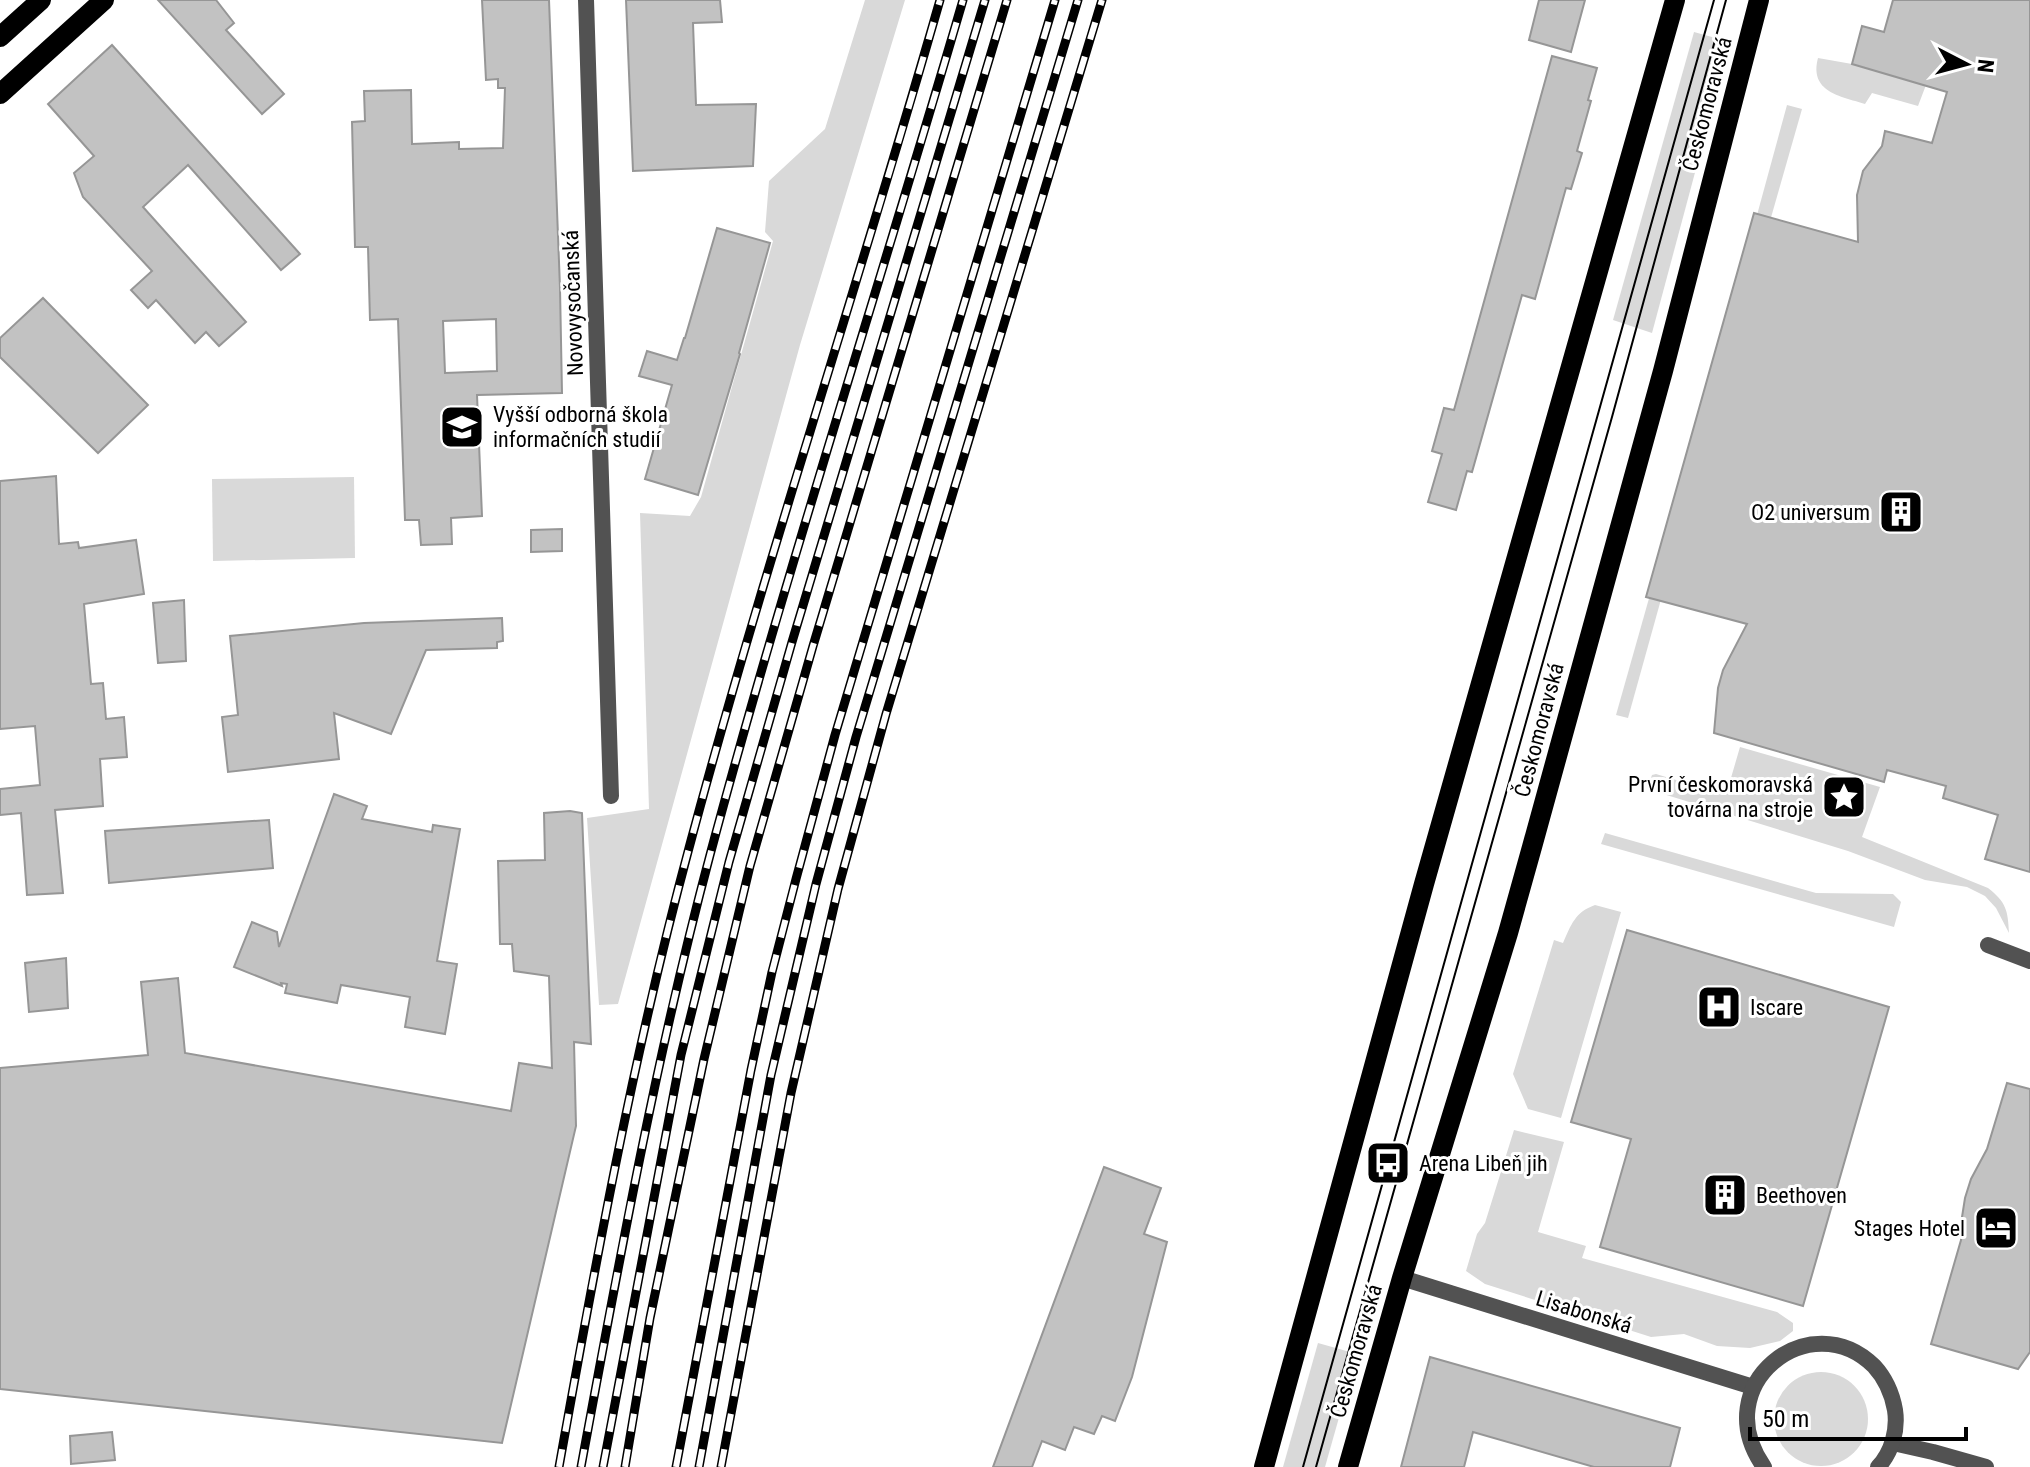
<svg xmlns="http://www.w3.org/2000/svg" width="2030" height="1467" font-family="'Roboto Condensed',sans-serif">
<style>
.green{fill:#d9d9d9}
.building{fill:#c2c2c2;stroke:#969696;stroke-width:2;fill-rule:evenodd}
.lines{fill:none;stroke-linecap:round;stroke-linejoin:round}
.street{stroke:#525252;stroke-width:16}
.primary{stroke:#000;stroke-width:20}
.tram{stroke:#000;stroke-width:2}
.rail-casing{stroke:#000;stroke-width:9}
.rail{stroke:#fff;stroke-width:6;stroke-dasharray:18;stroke-linecap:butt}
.labels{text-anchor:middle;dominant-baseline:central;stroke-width:6;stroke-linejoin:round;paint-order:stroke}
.street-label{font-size:22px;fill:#000;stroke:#fff}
.poi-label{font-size:22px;fill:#000;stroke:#fff;text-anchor:start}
</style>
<rect width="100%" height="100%" fill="#fff"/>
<!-- green -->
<g class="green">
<path d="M865 0H905L800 345 618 1004 599 1005 587 818 649 809 640 513 690 516 701 497 773 241 765 232 769 181 825 129Z"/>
<path d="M1694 32 1730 42 1652 333 1613 320Z"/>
<path d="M1818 58 1852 64 1926 85 1918 106 1872 93 1865 104C1840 96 1809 92 1818 58Z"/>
<path d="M1787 105 1802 109 1758 263 1745 259Z"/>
<path d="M354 477 355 558 213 561 212 479Z"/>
<path d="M1659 563 1670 567 1628 718 1616 715Z"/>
<path d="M1740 747 1880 787 1862 837 1988 888C2006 902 2008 910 2009 933L1996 908 1985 896 1967 887 1925 880 1848 851 1647 789 1652 775 1656 774 1726 795Z"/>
<path d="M1605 833 1816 893 1893 894 1901 902 1894 927 1601 844Z"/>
<path d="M1595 905 1621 912 1561 1118 1528 1109 1513 1074 1554 940 1563 943C1571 925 1575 912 1595 905Z"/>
<path d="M1514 1130 1564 1142 1538 1232 1586 1246 1582 1258 1777 1312 1793 1323V1331L1780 1341 1750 1348 1717 1346 1684 1334 1651 1337 1485 1284 1466 1271 1477 1234 1485 1223Z"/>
<path d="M1318 1343 1357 1354 1325 1467H1283Z"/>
<circle cx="1821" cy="1419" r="47"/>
</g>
<!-- building -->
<g class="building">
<path d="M158 0H216L234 23 226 30 284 94 262 114Z"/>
<path d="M482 0H549L560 288 562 393 477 395 482 516 451 518 452 544 421 545 419 520H405L398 319 370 320 368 247H355L352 122 365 121 364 91 411 90 412 144 459 142V149L503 148 505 88H498V79L486 80ZM496 319 497 371 445 373 443 321Z"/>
<path d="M626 0H720L722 22 693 23 696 105 756 104 753 166 633 171Z"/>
<path d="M1539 0H1585L1571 52 1529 40Z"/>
<path d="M1893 0H2030V872L1985 859 1998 815 1943 798 1946 786 1887 770 1884 782 1714 733 1718 688 1723 670 1747 624 1646 597 1754 213 1858 242 1857 195 1863 171 1882 146 1885 131 1932 143 1947 92 1852 64 1862 26 1884 32Z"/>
<path d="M112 45 300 254 281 270 188 165 143 207 246 322 219 346 206 332 195 343 156 300 148 308 131 290 152 271 83 197 74 173 94 156 48 104Z"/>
<path d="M1552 56 1597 68 1588 100 1591 101 1577 151 1582 153 1571 189 1566 188 1535 299 1522 295 1472 472 1467 471 1456 510 1428 502 1442 454 1432 451 1444 408 1454 410Z"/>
<path d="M717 228 770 243 739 353 740 354 698 495 645 479 672 385 639 376 647 351 677 360 684 338H685Z"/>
<path d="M43 298 148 405 98 453 0 357V338Z"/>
<path d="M56 476 59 544 78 542 79 548 136 540 144 594 84 604 91 684 103 683 106 719 124 717 127 757 100 759 103 806 55 810 63 893 27 895 21 813 0 815V789L40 785 35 726 0 729V481Z"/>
<path d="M562 529V551L531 552V530Z"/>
<path d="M184 600 186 661 158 663 153 603Z"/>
<path d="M502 618 503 641 497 642V648L426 650 391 734 334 713 339 759 228 772 222 717 238 715 230 636 364 623Z"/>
<path d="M334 794 367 806 362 819 432 832 433 825 460 829 437 961 457 964 445 1034 405 1027 410 997 341 985 337 1003 285 993 287 984 281 983 282 986 234 967 252 922 277 932 279 947Z"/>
<path d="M570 811 582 813 591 1044 574 1042 576 1126 502 1443 0 1389V1068L148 1055 141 982 178 978 185 1053 511 1111 519 1063 552 1068 549 976 514 971 512 944H500L498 861 545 860 544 813Z"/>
<path d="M269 820 273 868 109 883 105 831Z"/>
<path d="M1627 930 1889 1007 1803 1306 1600 1247 1631 1139 1571 1122Z"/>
<path d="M66 958 68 1008 29 1012 25 963Z"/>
<path d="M2007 1083 2030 1089V1352L2018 1369 1931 1344 1961 1240 1962 1217 1965 1198 1971 1179 1987 1149Z"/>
<path d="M1104 1167 1161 1188 1144 1234 1167 1242 1132 1377 1115 1421 1102 1416 1094 1434 1074 1427 1065 1450 1042 1441 1032 1467H993Z"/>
<path d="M1430 1357 1680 1428 1670 1467H1594L1473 1432 1464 1467H1401Z"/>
<path d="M112 1432 115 1460 71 1464 70 1436Z"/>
</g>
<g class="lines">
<!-- street -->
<g class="street">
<path d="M586 0 611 796"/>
<path d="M1988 945 2030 961"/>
<path d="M1402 1278 1753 1387"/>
<path d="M1893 1443 1933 1452 1986 1467"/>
<path d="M1764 1467C1706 1385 1810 1303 1874 1366 1886 1379 1892 1393 1895 1410 1898 1430 1892 1452 1878 1467"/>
</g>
<!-- primary -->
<g class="primary">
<path d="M0 37 41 0"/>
<path d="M0 94 104 0"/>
<path d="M1264 1467 1424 884 1675 0"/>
<path d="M1348 1467 1402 1278 1508 933 1532 847 1663 371 1759 0"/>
</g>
<!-- tram -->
<g class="tram">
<path d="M1303 1467 1714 0"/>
<path d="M1316 1467 1612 417 1726 0"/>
</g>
<!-- rail casing -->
<g class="rail-casing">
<g id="rail">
<path d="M559 1467C596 1260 634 1052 689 848 765 563 859 283 940 0"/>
<path d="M581 1467C619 1262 656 1057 710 855 787 568 880 285 963 0"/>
<path d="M603 1467 681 1055 729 862 792 642 985 0"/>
<path d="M625 1467 650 1318 704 1059 750 866 813 646 1007 0"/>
<path d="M676 1467 751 1070 772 972 796 879 835 735 1055 0"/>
<path d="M699 1467 771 1075 816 884 856 737 1078 0"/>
<path d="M721 1467 791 1093 838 889 886 714 1102 0"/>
</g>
</g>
<!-- rail -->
<use href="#rail" class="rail"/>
</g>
<!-- icons -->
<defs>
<g id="university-square" transform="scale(2.3)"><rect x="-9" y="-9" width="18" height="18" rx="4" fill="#000" stroke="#fff"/><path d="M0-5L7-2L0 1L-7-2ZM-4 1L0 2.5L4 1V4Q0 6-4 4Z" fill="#fff"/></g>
<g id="building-square" transform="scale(2.3)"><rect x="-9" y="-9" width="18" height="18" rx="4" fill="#000" stroke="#fff"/><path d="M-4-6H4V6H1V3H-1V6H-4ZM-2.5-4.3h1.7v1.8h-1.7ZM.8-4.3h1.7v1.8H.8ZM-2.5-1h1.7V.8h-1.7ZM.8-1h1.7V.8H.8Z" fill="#fff"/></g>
<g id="sight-square" transform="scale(2.3)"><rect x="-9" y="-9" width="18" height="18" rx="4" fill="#000" stroke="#fff"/><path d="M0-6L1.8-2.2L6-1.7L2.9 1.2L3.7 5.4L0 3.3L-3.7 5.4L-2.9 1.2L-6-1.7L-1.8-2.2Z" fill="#fff"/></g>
<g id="hospital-square" transform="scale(2.3)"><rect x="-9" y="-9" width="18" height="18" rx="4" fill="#000" stroke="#fff"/><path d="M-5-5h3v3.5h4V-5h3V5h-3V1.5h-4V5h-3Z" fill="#fff"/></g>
<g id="bus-square" transform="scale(2.3)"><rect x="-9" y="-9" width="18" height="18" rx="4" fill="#000" stroke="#fff"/><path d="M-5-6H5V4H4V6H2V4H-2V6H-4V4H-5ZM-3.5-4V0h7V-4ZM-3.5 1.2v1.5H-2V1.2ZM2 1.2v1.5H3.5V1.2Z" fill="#fff"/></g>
<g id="hotel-square" transform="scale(2.3)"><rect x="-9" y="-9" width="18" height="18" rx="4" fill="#000" stroke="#fff"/><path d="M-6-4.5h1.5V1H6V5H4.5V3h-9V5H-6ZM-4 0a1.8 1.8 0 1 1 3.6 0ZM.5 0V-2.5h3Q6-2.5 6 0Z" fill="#fff"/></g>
</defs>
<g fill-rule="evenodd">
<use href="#university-square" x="462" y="427"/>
<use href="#building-square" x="1901" y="512"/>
<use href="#sight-square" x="1844" y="797"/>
<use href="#hospital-square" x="1719" y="1007"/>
<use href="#bus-square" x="1388" y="1163"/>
<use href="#building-square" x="1725" y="1195"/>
<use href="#hotel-square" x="1996" y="1228"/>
</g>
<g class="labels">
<!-- street labels -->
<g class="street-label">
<text transform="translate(1707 104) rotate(-75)">Českomoravská</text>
<text transform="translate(573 303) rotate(-92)">Novovysočanská</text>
<text transform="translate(1539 730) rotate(-75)">Českomoravská</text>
<text transform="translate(1584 1312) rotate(17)">Lisabonská</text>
<text transform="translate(1356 1351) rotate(-74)">Českomoravská</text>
</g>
<!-- poi labels -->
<g class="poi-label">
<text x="493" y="414">Vyšší odborná škola<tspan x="493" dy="25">informačních studií</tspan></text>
<text x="1870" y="512" text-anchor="end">O2 universum</text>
<text x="1813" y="784" text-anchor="end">První českomoravská<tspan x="1813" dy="25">továrna na stroje</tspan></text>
<text x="1750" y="1007">Iscare</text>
<text x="1419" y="1163">Arena Libeň jih</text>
<text x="1756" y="1195">Beethoven</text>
<text x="1965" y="1228" text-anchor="end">Stages Hotel</text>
</g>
</g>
<!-- north arrow -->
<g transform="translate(1966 64) rotate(96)" stroke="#ffffff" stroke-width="6" paint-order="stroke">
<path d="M0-6L14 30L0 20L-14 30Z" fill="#000000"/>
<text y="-12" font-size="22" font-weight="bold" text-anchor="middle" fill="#000000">N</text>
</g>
<!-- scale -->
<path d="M1750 1427v12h216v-12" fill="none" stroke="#000000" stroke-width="4"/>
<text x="1762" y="1427" font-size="24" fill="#000000" stroke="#ffffff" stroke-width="6" paint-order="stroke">50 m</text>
</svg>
